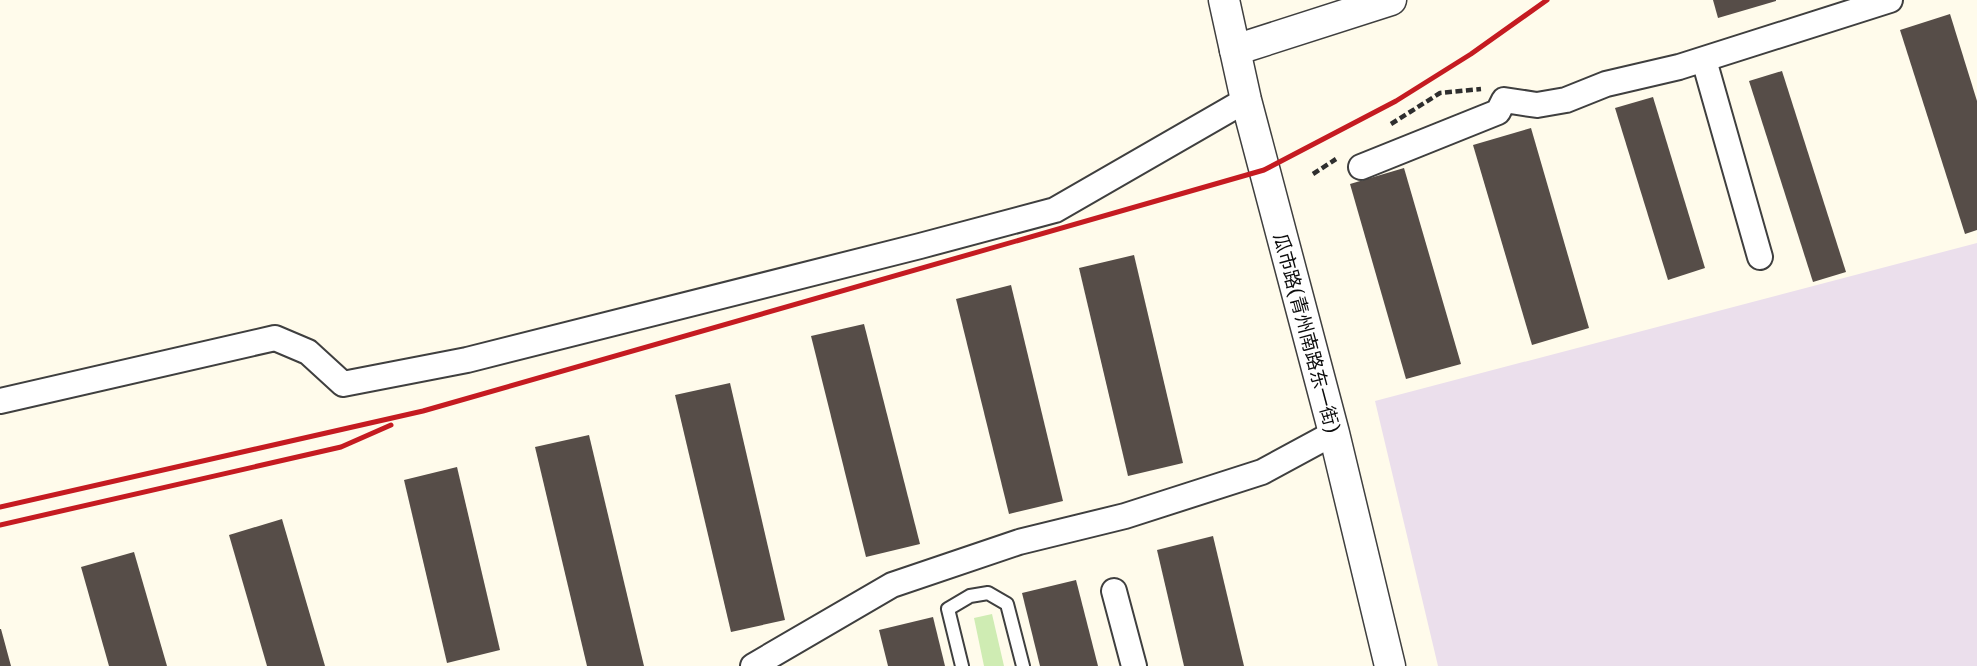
<svg xmlns="http://www.w3.org/2000/svg" width="1977" height="666" font-family="Merriweather,'Noto Sans SC',serif">
<style>
.industrial{fill:#ebdfec}
.green{fill:#cfecb3}
.building{fill:#564d48}
.lines{fill:none;stroke-linecap:round;stroke-linejoin:round}
.service-casing{stroke:#3f3f3f;stroke-width:16}
.minor-casing{stroke:#3f3f3f;stroke-width:28}
.tertiary-casing{stroke:#3f3f3f;stroke-width:33}
.path{stroke:#2e2e2e;stroke-width:4.5;stroke-dasharray:7 3.5;stroke-linecap:butt}
.service{stroke:#fff;stroke-width:12}
.minor{stroke:#fff;stroke-width:24}
.tertiary{stroke:#fff;stroke-width:30}
.rail{stroke:#c51b21;stroke-width:5}
.labels{text-anchor:middle;dominant-baseline:central;stroke-width:7;stroke-linejoin:round;paint-order:stroke}
.street-label{font-size:19px;fill:#0c0c0c;stroke:#fff}
</style>
<rect width="100%" height="100%" fill="#fffbeb"/>
<!-- industrial -->
<path class="industrial" d="M1977 243V666H1438L1375 401Z"/>
<!-- green -->
<path class="green" d="M992 614 1004 666H984L974 618Z"/>
<!-- building -->
<g class="building">
<path d="M1713 0H1776V1L1718 18Z"/>
<path d="M1950 14 1977 101V230L1965 234 1900 30Z"/>
<path d="M1782 71 1846 272 1813 282 1749 81Z"/>
<path d="M1653 97 1705 268 1668 280 1615 108Z"/>
<path d="M1531 128 1589 328 1532 345 1473 145Z"/>
<path d="M1404 168 1461 364 1406 379 1350 184Z"/>
<path d="M1134 255 1183 463 1128 476 1079 268Z"/>
<path d="M1011 285 1063 501 1009 514 956 299Z"/>
<path d="M864 324 920 544 866 557 811 336Z"/>
<path d="M730 383 785 620 731 632 675 395Z"/>
<path d="M589 435 644 666H587L535 447Z"/>
<path d="M457 467 500 650 447 663 404 480Z"/>
<path d="M282 519 325 666H267L229 535Z"/>
<path d="M1213 536 1244 666H1184L1157 550Z"/>
<path d="M134 552 167 666H109L81 567Z"/>
<path d="M1076 580 1098 666H1040L1022 593Z"/>
<path d="M933 617 945 666H888L879 630Z"/>
<path d="M0 629H1L11 666H0Z"/>
</g>
<g class="lines">
<!-- service casing -->
<g class="service-casing">
<path id="service" d="M962 666 948 609 970 596 988 593 1007 604 1023 666"/>
</g>
<!-- minor casing -->
<g class="minor-casing">
<g id="minor">
<path d="M1704 60 1760 257"/>
<path d="M1361 167 1498 112 1504 100 1537 105 1566 100 1606 84 1679 67 1890 0"/>
<path d="M0 401 275 338 308 352 343 384 467 360 920 246 1055 210 1246 100"/>
<path d="M1114 591 1134 666"/>
<path d="M753 666 892 585 1019 542 1125 516 1262 472 1334 433"/>
</g>
</g>
<!-- tertiary casing -->
<g class="tertiary-casing">
<g id="tertiary">
<path d="M1224 0 1246 100 1334 433 1390 666"/>
<path d="M1235 50 1391 0"/>
</g>
</g>
<!-- path -->
<g class="path">
<path d="M1391 124 1440 93 1481 89"/>
<path d="M1313 174 1336 159"/>
</g>
<!-- service -->
<use href="#service" class="service"/>
<!-- minor -->
<use href="#minor" class="minor"/>
<!-- tertiary -->
<use href="#tertiary" class="tertiary"/>
<!-- rail -->
<g class="rail">
<path d="M0 507 423 411 1264 170 1396 101 1471 54 1547 0"/>
<path d="M0 525 341 447 391 425"/>
</g>
</g>
<g class="labels">
<!-- street labels -->
<g class="street-label">
<text transform="translate(1307 333) rotate(75)">瓜市路(青州南路东一街)</text>
</g>
</g>
</svg>
